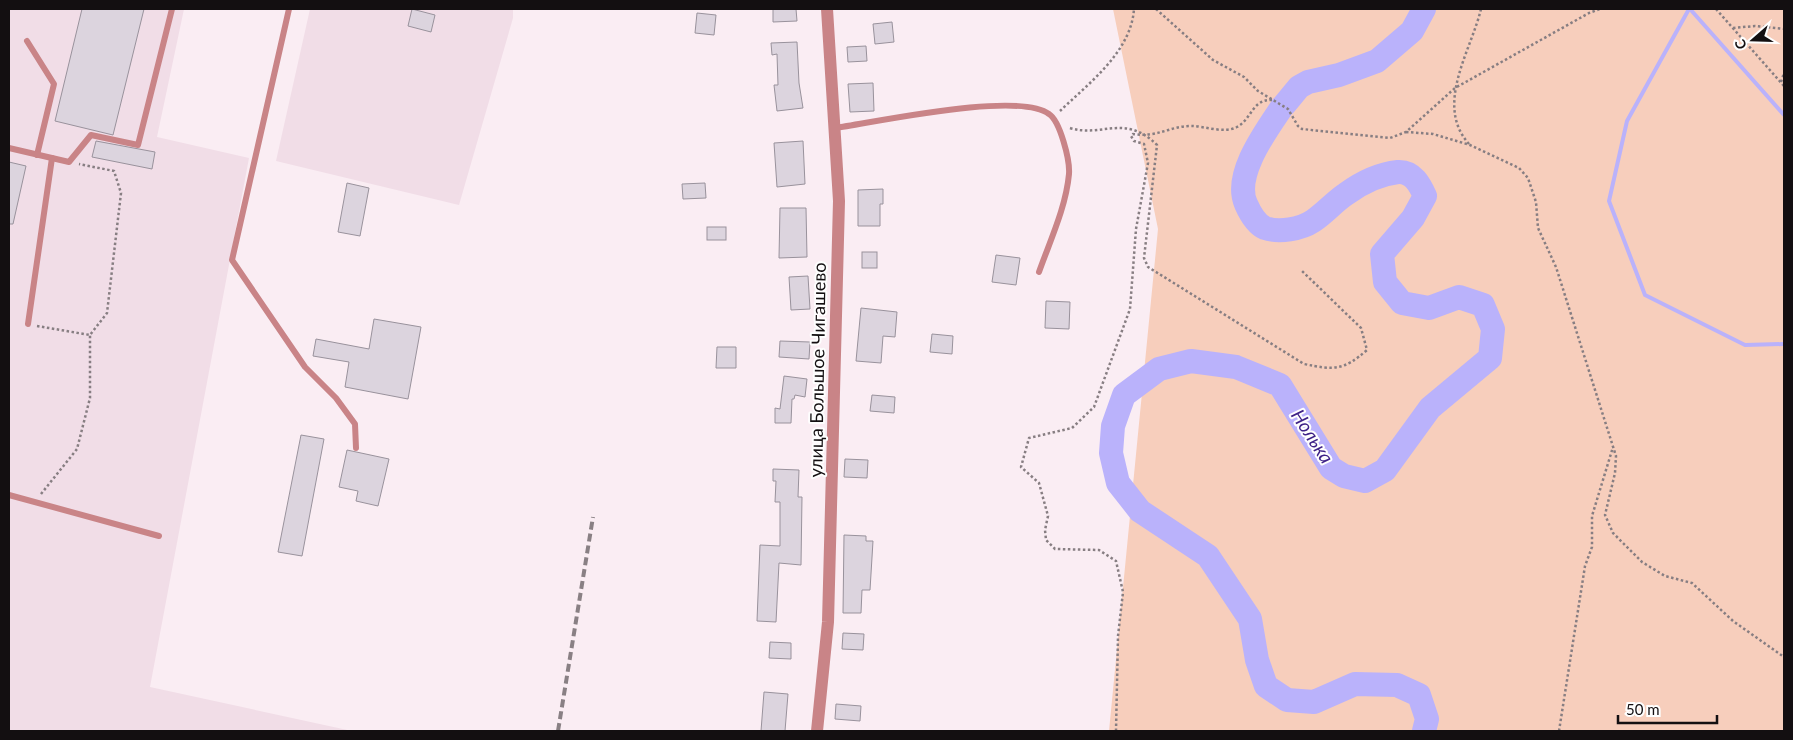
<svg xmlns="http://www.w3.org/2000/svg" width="1793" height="740" font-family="Lato,sans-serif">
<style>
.built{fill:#f1dde7}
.green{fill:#f7cebc}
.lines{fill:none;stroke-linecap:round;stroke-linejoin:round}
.stream{stroke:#bab2fb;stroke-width:4}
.river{stroke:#bab2fb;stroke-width:24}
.building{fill:#dcd4de;stroke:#99929c}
.path{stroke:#877e82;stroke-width:2.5;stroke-dasharray:2.5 2.5;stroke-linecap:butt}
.lane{stroke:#c98487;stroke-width:6}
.street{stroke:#c98487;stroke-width:12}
.rail{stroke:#898084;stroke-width:4;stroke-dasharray:8 4;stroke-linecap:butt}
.labels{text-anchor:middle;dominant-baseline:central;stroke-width:4;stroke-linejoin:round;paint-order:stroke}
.street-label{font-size:18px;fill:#130f11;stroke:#fefefe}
.water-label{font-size:19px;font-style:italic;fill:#3e2287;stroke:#fefefe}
</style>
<rect width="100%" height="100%" fill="#faedf3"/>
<!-- built -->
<g class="built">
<path d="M9 9H184L157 137 249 158 150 687 352 731H9Z"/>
<path d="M310 9H513V18L459 205 276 161Z"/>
</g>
<!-- green -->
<path class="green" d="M1113 9H1784V731H1109L1158 229Z"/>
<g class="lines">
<!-- stream -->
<g class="stream">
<path d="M1689 9 1627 121 1609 201 1645 295 1745 345 1784 344"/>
<path d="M1690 9 1784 115"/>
</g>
<!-- river -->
<g class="river">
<path d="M1285 104 1299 87 1308 82 1339 75 1377 61 1412 31 1424 9"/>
<path d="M1282 107C1266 131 1233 175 1246 204 1250 213 1256 224 1265 228 1279 233 1301 229 1313 221 1325 213 1334 202 1346 194 1361 183 1380 174 1398 172 1413 171 1420 185 1425 196L1413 218 1382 254 1385 282 1402 303 1429 308 1459 297 1483 305 1493 329 1490 358 1430 408 1385 470 1365 481 1344 476 1331 468 1280 385 1236 367 1191 361 1159 369 1124 395 1113 426 1111 453 1118 483 1140 511 1208 556 1250 619 1257 660 1266 686 1287 700 1314 702 1355 684 1397 685 1419 695 1427 719 1424 731"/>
</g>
</g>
<!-- building -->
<g class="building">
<path d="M82 9H144L113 135 55 121Z"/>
<path d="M412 9 435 15 431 32 408 26Z"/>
<path d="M773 9H796L797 21 773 22Z"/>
<path d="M697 13 716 15 714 35 695 33Z"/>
<path d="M892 22 894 42 875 44 873 24Z"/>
<path d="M797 42 799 83 803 108 777 111 774 85H778L777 54 772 55 771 43Z"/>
<path d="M866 46 867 61 848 62 847 47Z"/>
<path d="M873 83 874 111 850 112 848 84Z"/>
<path d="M96 141 155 152 152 169 92 157Z"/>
<path d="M803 141 805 184 777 187 774 143Z"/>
<path d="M9 162 26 166 13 224H9Z"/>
<path d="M347 183 369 188 360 236 338 232Z"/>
<path d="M705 183 706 198 683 199 682 184Z"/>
<path d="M883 189V204H880V226H858V190Z"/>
<path d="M780 208H806L807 257 779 258Z"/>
<rect x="707" y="227" width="19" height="13"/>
<rect x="862" y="252" width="15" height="16"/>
<path d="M996 255 1020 258 1016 285 992 282Z"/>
<path d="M808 276 810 309 791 310 789 277Z"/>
<path d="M1046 301 1070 302 1069 329 1045 328Z"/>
<path d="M861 308 897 312 895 337 883 336 881 363 856 361Z"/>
<path d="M374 319 421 327 408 399 345 387 349 362 313 356 316 339 369 349Z"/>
<path d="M932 334 953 336 952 354 930 352Z"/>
<path d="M780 341 810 342 809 359 779 357Z"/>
<path d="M717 347H736V368H716Z"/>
<path d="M784 376 807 379 805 397 795 395 794 399H792L791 423H775V408L780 409Z"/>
<path d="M872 395 895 397 894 413 870 411Z"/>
<path d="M301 435 324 439 302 556 278 552Z"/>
<path d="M347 450 389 459 378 506 356 501 358 491 339 487Z"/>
<path d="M845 459 868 460 867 478 844 477Z"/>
<path d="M773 469 799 470 798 497H802L801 565 779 563 776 622 757 621 760 545 780 546V502H775L776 481H773Z"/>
<path d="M844 535 866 536V541H873L870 590H862L861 613H843Z"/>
<path d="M843 633 864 634 863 650 842 649Z"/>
<path d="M770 642 791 643V659L769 658Z"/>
<path d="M764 692 788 694 785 731H761Z"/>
<path d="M836 704 861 706 860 721 835 719Z"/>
</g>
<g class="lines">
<!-- path -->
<g class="path">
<path d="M1156 9 1213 60 1244 77 1258 91 1288 109 1298 126 1302 129 1390 138 1406 132 1455 88 1589 13 1600 9"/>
<path d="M1716 9 1784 86"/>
<path d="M1733 28 1755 26 1784 29"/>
<path d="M1781 82 1784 73"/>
<path d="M1060 111C1089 83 1131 52 1134 9"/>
<path d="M1070 128C1101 138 1125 113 1157 145L1144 258 1148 267 1304 364C1334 370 1343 371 1367 350L1361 328 1301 270"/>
<path d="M1406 132 1433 134 1470 145 1519 168 1528 178 1536 202 1538 228 1556 267 1616 456 1615 473 1605 515 1613 533 1642 562 1665 576 1692 583 1733 621 1784 657"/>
<path d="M1469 144C1434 105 1471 51 1481 9"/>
<path d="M37 326 90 335 107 313 121 193 114 171 79 164"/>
<path d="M41 494 77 449 90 398V335"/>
<path d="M1116 731 1118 636 1123 592 1116 561 1099 550 1055 549 1046 540 1045 530 1048 516 1039 483 1021 467 1029 438 1072 428 1094 407 1130 309 1136 229 1148 163 1144 144 1134 141 1131 136 1133 134C1157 138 1170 126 1191 126 1205 126 1224 134 1237 127 1252 119 1252 99 1272 100"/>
<path d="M1559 731 1585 566 1592 547V516L1613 447"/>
</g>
<!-- lane -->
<g class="lane">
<path d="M289 9 232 260 305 367 336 398 355 424 356 448"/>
<path d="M27 41 54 84 37 155"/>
<path d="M835 128C877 122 1018 91 1049 114 1060 121 1070 160 1069 174 1066 207 1050 241 1039 272"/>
<path d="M9 148 69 162 91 135 138 145 172 9"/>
<path d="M28 324 52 158"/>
<path d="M9 495 159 536"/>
</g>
<!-- street -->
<path class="street" d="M817 731 828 622 839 201 827 9"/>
<!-- rail -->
<path class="rail" d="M558 731 593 517"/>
</g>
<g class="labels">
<!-- street labels -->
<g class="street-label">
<text transform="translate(817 370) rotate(-89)">улица Большое Чигашево</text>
</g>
<!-- water labels -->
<g class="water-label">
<text transform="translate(1313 436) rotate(57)">Нолька</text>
</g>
</g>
<!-- border -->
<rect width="1793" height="740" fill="none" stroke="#130f11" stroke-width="20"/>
<!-- north arrow -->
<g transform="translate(1753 40) rotate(250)" stroke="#fefefe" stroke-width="4" paint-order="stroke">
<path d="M0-4L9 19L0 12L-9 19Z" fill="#130f11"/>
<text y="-8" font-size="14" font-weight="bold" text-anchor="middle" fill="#130f11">С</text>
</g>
<!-- scale -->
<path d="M1618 715v8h99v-8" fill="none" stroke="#130f11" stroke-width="2.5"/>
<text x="1626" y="715" font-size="15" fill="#130f11" stroke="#fefefe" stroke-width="4" paint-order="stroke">50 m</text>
</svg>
